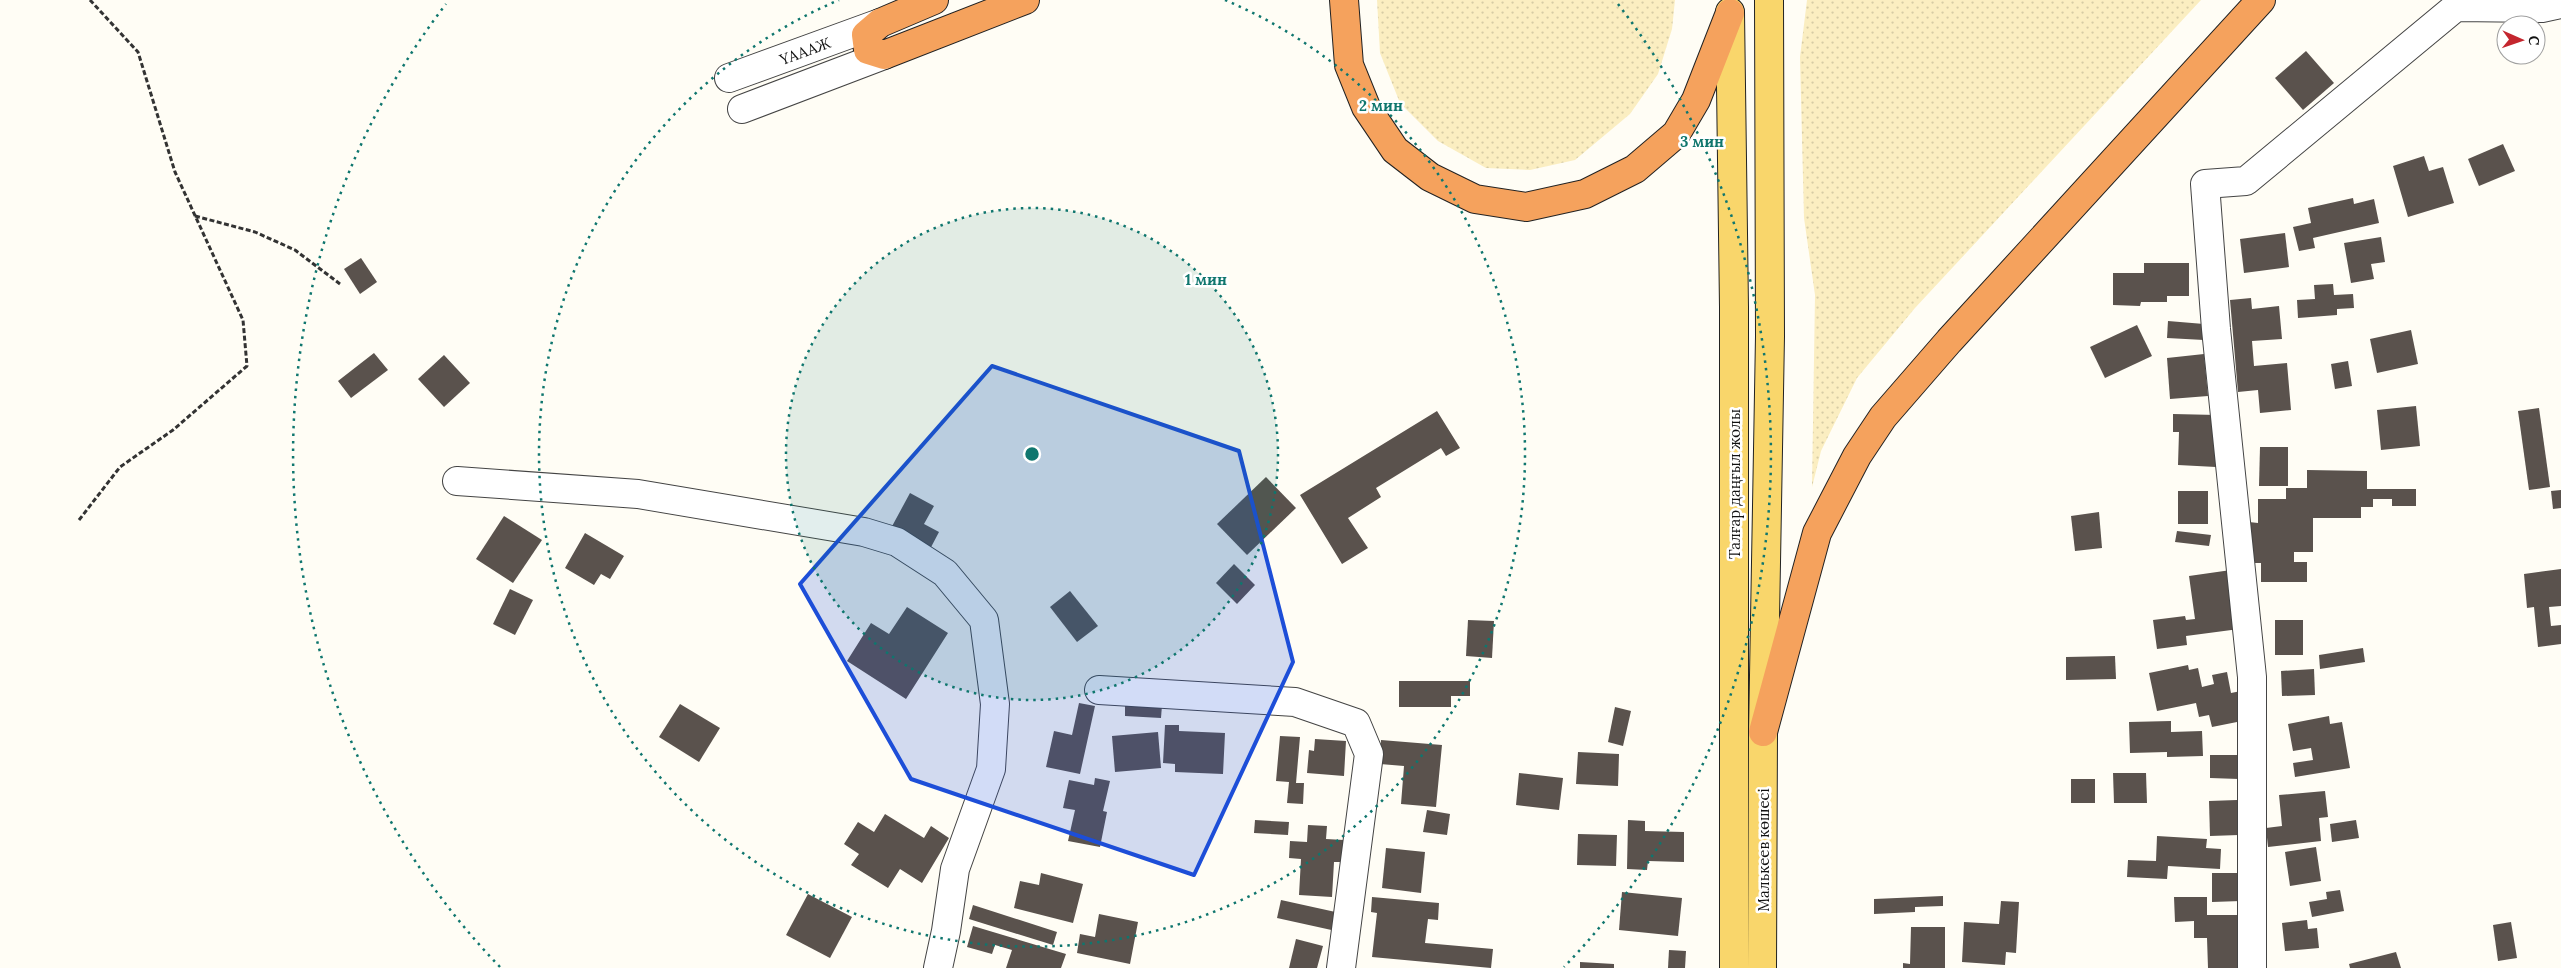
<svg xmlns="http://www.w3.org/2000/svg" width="2561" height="968" font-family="Lora,serif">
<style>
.sand{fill:url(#sand-dots)}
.building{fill:#5a524d}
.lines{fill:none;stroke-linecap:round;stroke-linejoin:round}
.minor-casing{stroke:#444;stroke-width:30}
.major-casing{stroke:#222;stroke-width:30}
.highway-casing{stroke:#222;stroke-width:30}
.path{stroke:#333;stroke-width:3;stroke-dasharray:5 2.5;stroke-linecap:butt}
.minor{stroke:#fff;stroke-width:28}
.major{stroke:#f9d66b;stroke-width:28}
.highway{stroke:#f5a25d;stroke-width:28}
.marked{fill:#1d4ed8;fill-opacity:0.2;stroke:#1d4ed8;stroke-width:4;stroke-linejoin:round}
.ring{fill:none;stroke:#0f766e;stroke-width:2.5;stroke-dasharray:2.5 5}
.labels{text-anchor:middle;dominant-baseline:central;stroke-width:5;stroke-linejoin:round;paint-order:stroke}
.street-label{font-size:15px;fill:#111;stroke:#fff}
.centre{fill:#0f766e;stroke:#fff;stroke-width:2.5}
.ring-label{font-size:15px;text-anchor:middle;font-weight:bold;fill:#0f766e;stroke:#fff;stroke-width:5;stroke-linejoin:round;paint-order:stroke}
</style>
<defs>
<pattern id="sand-dots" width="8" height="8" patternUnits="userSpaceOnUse" patternTransform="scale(1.25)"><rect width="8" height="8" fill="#fbeec1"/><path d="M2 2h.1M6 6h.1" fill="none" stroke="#d6cba5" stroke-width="1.8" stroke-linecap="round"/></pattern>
</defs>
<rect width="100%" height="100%" fill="#fffdf5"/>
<!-- sand -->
<g class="sand">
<path d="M1377 0H1675L1672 29 1658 74 1630 114 1575 160 1530 170 1486 168 1438 141 1400 103 1380 53Z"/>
<path d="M1807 0H2201L1915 308 1857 378 1821 451 1812 487 1815 295 1804 218 1800 57Z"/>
</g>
<!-- building -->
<g class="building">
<path d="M2306 51 2334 83 2303 110 2275 78Z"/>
<path d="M2503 144 2515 171 2479 186 2468 159Z"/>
<path d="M2424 156 2429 171 2443 167 2454 203 2408 217 2393 166Z"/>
<path d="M2353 198 2354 204 2374 199 2379 223 2313 238 2315 248 2299 251 2293 227 2311 223 2308 208Z"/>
<path d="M2285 233 2289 267 2244 273 2240 239Z"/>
<path d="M2381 237 2385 262 2371 264 2374 279 2351 283 2344 243Z"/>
<path d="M361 258 377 282 360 294 344 269Z"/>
<path d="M2144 263H2189V296H2167V302H2141L2140 306 2113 305V273H2144Z"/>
<path d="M2333 284 2334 295 2353 294 2354 308 2337 309V315L2298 318 2297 300 2315 299 2314 285Z"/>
<path d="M2251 298 2252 309 2279 306 2282 339 2252 341 2254 366 2287 363 2291 410 2260 413 2258 390 2238 392 2230 300Z"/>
<path d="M2168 321 2204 324V340L2167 338Z"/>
<path d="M2137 325 2152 356 2105 378 2090 347Z"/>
<path d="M2411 330 2418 364 2377 373 2370 339Z"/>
<path d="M374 353 388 370 351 398 338 381Z"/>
<path d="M2204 354 2208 396 2170 399 2167 358Z"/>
<path d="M444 355 470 383 444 407 418 379Z"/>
<path d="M2348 361 2352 386 2335 389 2331 364Z"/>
<path d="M2416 406 2420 446 2381 450 2377 410Z"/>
<path d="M2539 408 2550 487 2529 490 2518 411Z"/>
<path d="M1437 411 1460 448 1446 456 1441 448 1376 488 1381 497 1348 518 1368 548 1342 564 1300 495Z"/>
<path d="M2173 414 2217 415 2216 467 2178 465 2179 432H2173Z"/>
<path d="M2260 447H2288V486H2259Z"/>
<path d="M2307 470 2367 471V489H2416V506H2392V499H2373V507H2361V518H2313V552H2294V562H2307V582H2261V563H2249V522L2258 523V499H2286V488H2307Z"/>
<path d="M1266 477 1296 508 1247 555 1217 524Z"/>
<path d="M2561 490V508L2553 509 2551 491Z"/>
<rect x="2178" y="491" width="30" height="33"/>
<path d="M910 493 934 506 924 524 939 532 929 551 890 530Z"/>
<path d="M2099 512 2102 548 2075 551 2071 516Z"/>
<path d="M504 516 542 540 513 583 476 559Z"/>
<path d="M2177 531 2211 535 2209 546 2175 542Z"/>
<path d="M585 533 624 556 610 579 601 574 594 585 565 568Z"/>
<path d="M1234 564 1255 585 1237 604 1216 583Z"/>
<path d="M2561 569V606L2549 607 2551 626 2561 625V644L2538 647 2534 607 2527 608 2524 574Z"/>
<path d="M2231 570 2239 629 2186 636 2187 645 2157 649 2153 620 2185 616 2186 620 2195 619 2189 576Z"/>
<path d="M510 589 533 600 515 635 493 624Z"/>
<path d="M1070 591 1098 626 1077 642 1050 607Z"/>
<path d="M907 607 948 633 906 699 847 661 871 623 889 634Z"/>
<path d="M1468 620 1494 621 1492 658 1466 656Z"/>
<rect x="2275" y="620" width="28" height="35"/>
<path d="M2363 648 2365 662 2320 669 2319 655Z"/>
<path d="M2115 656 2116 679 2066 680V657Z"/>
<path d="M2188 665 2189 670 2198 668 2202 687 2214 684 2212 675 2227 672 2231 693 2241 691 2247 720 2212 727 2209 715 2199 717 2196 703 2157 711 2149 673Z"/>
<path d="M2314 669 2315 695 2282 696 2281 671Z"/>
<path d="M1399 681H1470V696H1451V707H1399Z"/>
<path d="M1079 703 1095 706 1080 774 1046 767 1054 731 1072 735Z"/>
<path d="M1125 703 1162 705 1161 718 1125 716Z"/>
<path d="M680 704 720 728 699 762 659 737Z"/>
<path d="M1615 707 1631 711 1623 746 1608 742Z"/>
<path d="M2329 716 2330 724 2342 722 2350 768 2295 777 2293 763 2313 760 2311 748 2293 751 2288 724Z"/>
<path d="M2171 721V732L2202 731 2203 756 2167 757V752L2130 753 2129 722Z"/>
<path d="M1165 725H1179V731L1225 733 1223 774 1175 772V764L1163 763Z"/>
<path d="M1158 732 1161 768 1115 772 1112 736Z"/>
<path d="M1280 736 1300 737 1296 783H1304L1303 804 1287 803 1289 782 1276 781Z"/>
<path d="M1315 739 1346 741 1344 776 1307 773 1309 750 1314 751Z"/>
<path d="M1381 740 1442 745 1436 807 1401 804 1404 766 1380 764Z"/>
<path d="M1578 752 1619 754 1618 786 1576 784Z"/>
<path d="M2210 755H2239V779L2210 778Z"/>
<path d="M1519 773 1563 778 1559 810 1516 805Z"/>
<path d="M2113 773H2146L2147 803H2114Z"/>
<path d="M1095 778 1110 781 1103 811 1107 812 1100 847 1068 841 1075 810 1063 808 1069 780 1094 785Z"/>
<rect x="2071" y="779" width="24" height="24"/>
<path d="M2325 791 2328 817 2319 818 2321 841 2268 847 2266 828 2282 826 2279 795Z"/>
<path d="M2237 800 2239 835 2210 836 2209 801Z"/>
<path d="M1427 810 1450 814 1447 835 1423 832Z"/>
<path d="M885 814 924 838 931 826 949 838 922 883 900 869 888 888 851 865 859 854 844 844 858 822 874 832Z"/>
<path d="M1255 820 1289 822 1288 835 1254 833Z"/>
<path d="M1628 820 1645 821V831L1684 832V862L1648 861 1647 870 1627 869Z"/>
<path d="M2356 820 2359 838 2332 842 2330 824Z"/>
<path d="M1308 825 1327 826 1326 839 1344 840 1342 862H1334L1332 897 1299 895 1301 859 1289 858 1290 841 1307 842Z"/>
<path d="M1578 834 1617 835 1616 866 1577 865Z"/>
<path d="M2157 836 2207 839 2206 848 2221 849 2220 869 2168 866 2167 879 2127 877 2128 860 2156 861Z"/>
<path d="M2316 847 2321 881 2290 886 2285 852Z"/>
<path d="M1386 848 1425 852 1421 893 1382 888Z"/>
<path d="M1041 873 1083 884 1073 923 1014 908 1020 881 1039 885Z"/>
<path d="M2212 873H2241V901L2212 902Z"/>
<path d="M2340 890 2344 911 2312 917 2309 902 2327 899 2326 892Z"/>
<path d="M1622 892 1682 898 1678 936 1619 930Z"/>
<path d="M808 894 852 917 830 958 786 935Z"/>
<path d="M1943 896V906L1915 907V912L1874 914V899Z"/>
<path d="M1372 897 1439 903 1438 920 1428 919 1425 943 1493 949 1491 968 1372 957 1377 913 1371 912Z"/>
<path d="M2174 897H2207V915H2245L2239 968H2208L2207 938H2194V921L2175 922Z"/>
<path d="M1281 900 1340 913 1336 931 1277 918Z"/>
<path d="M2001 901 2019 902 2016 953 2006 952 2005 965 1962 962 1964 922 1999 924Z"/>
<path d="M973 905 1057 932 1053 945 969 919Z"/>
<path d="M1099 914 1138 922 1130 964 1077 953 1080 934 1095 937Z"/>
<path d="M2307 920 2308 929 2317 928 2319 948 2285 951 2282 923Z"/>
<path d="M2511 922 2517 958 2498 961 2493 925Z"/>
<path d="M973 926 1066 954 1061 968H1006L1012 950 995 945 992 954 967 947Z"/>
<path d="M1911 927H1945V968H1903V963L1910 964Z"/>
<path d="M1296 939 1323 946 1317 968H1289Z"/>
<path d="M1669 950 1686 951 1685 968H1668Z"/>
<path d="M2396 952 2401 968H2350L2349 964Z"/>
<path d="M1580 962 1614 964V968H1580Z"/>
</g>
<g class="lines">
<!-- minor casing -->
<g class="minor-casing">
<g id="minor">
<path d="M729 78 880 23"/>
<path d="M742 109 884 55"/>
<path d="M457 481 638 494 864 532 897 542 945 573 984 620 995 704 991 769 955 869 946 931 938 968"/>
<path d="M1099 690 1295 702 1356 723 1369 754 1341 968"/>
<path d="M2252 968V677L2216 329 2205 184 2246 181 2456 7 2542 8 2561 4"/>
</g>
</g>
<!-- major casing -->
<g class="major-casing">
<g id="major">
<path d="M1730 12 1734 307V968"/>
<path d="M1762 968 1763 732 1770 336 1769 0"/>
</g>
</g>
<!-- highway casing -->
<g class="highway-casing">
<g id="highway">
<path d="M934 0 880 23 866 35 868 50 884 55 1025 0"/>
<path d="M1344 0 1349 65 1366 107 1395 150 1430 177 1475 199 1526 207 1585 194 1635 169 1676 134 1696 100 1730 13"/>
<path d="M1763 732 1817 533 1857 456 1883 417 1949 341 2261 0"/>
</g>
</g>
<!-- path -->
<g class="path">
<path d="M195 216 255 232 295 250 340 284"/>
<path d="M79 520 120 467 173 430 247 366 243 320 175 172 138 52 90 0"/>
</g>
<!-- minor -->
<use href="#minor" class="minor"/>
<!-- major -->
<use href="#major" class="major"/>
<!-- highway -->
<use href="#highway" class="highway"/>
</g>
<!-- marked area -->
<path class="marked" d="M992 366 1239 451 1293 662 1194 875 911 779 800 584Z"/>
<!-- distance rings -->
<circle cx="1032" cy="454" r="246" fill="#0f766e" fill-opacity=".12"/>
<g class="ring">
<circle cx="1032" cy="454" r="246"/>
<path d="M1225 0A493 493 0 1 1 839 0"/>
<path d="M500 967A739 739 0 0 1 446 4M1618 4A739 739 0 0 1 1564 967"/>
</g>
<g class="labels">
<!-- street labels -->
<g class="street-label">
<text transform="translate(805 51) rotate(-20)">ҮАААЖ</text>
<text transform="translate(1734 484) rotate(-90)">Талғар даңғыл жолы</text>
<text transform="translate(1763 850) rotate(-90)">Малькеев көшесі</text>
</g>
</g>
<circle cx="1032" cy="454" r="8" class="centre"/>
<g class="ring-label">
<text x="1381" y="111">2 мин</text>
<text x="1702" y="147">3 мин</text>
<text x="1206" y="285">1 мин</text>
</g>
<!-- north arrow -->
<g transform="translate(2521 40) rotate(92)"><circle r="24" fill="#ffffff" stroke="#a0a0a0"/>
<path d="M0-4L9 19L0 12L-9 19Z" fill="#c4262e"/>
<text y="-8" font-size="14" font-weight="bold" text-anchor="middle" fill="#111111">С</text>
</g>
</svg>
